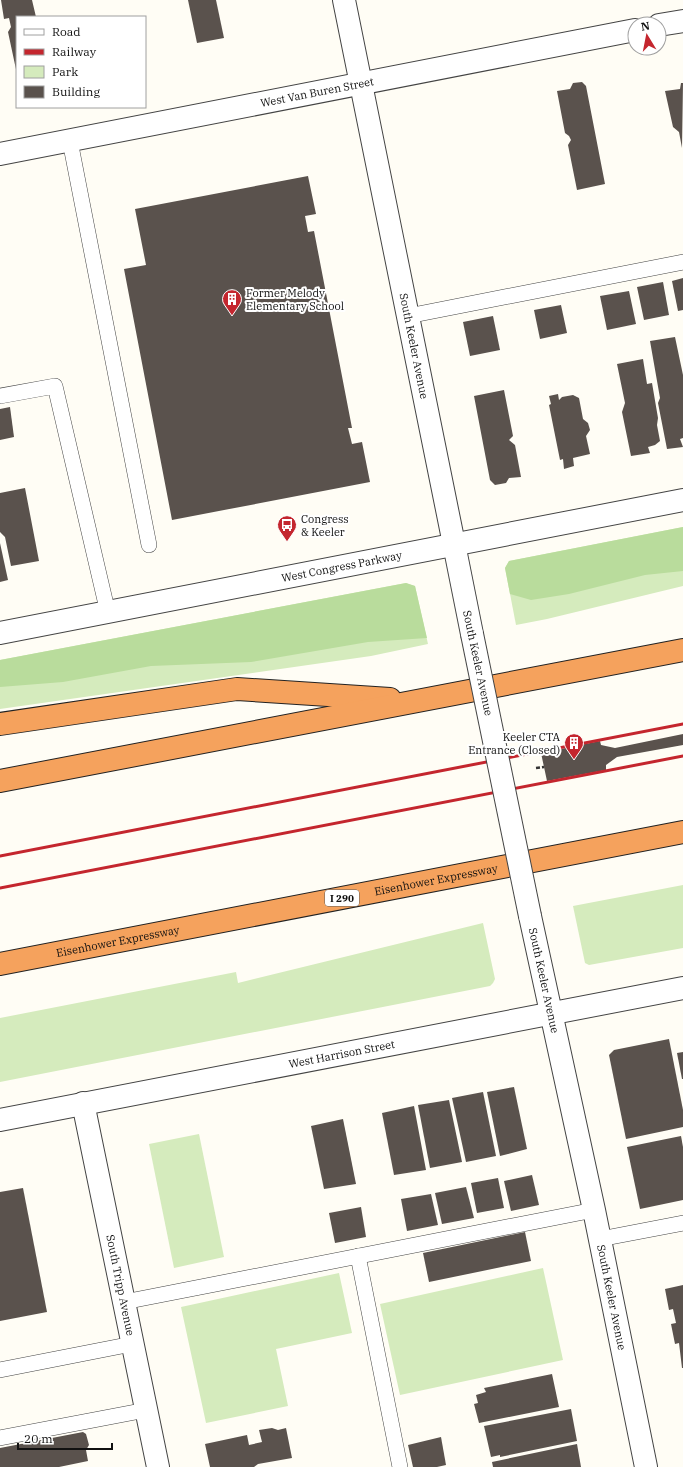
<svg xmlns="http://www.w3.org/2000/svg" width="683" height="1467" font-family="'IBM Plex Serif',serif">
<style>
.green{fill:#d5ebbd}
.forest{fill:#b9dc9c}
.building{fill:#5a524d}
.lines{fill:none;stroke-linecap:round;stroke-linejoin:round}
.service-casing{stroke:#444;stroke-width:16}
.minor-casing{stroke:#444;stroke-width:24}
.tertiary-casing{stroke:#444;stroke-width:24}
.motorway-casing{stroke:#222;stroke-width:24}
.path{stroke:#333;stroke-width:2.5;stroke-dasharray:4 2;stroke-linecap:butt}
.service{stroke:#fff;stroke-width:15}
.minor{stroke:#fff;stroke-width:22}
.tertiary{stroke:#fff;stroke-width:22}
.motorway{stroke:#f5a25d;stroke-width:22}
.rail{stroke:#c4262e;stroke-width:3}
.tertiary-bridge-casing{stroke:#444;stroke-width:24;stroke-linecap:butt}
.tertiary-bridge{stroke:#fff;stroke-width:22}
.labels{text-anchor:middle;dominant-baseline:central;stroke-width:4;stroke-linejoin:round;paint-order:stroke}
.shield{fill:#fff;stroke:#585858;stroke-width:1}
.shield-label{font-size:10px;font-weight:bold;fill:#111}
.street-label{font-size:11px;fill:#111;stroke:#fff}
.poi-label{font-size:11px;fill:#111;stroke:#fff;text-anchor:start}
</style>
<rect width="100%" height="100%" fill="#fffdf5"/>
<!-- green -->
<g class="green">
<path d="M683 527V586L547 619 516 625 505 568 509 561Z"/>
<path d="M406 583 415 586 428 644 371 656 0 709V660Z"/>
<path d="M683 885V948L589 965 585 963 573 906Z"/>
<path d="M483 923 495 979 493 983 490 986 0 1082V1018L236 972 238 983Z"/>
<path d="M199 1134 224 1257 174 1268 149 1144Z"/>
<path d="M543 1268 563 1360 400 1395 380 1304Z"/>
<path d="M339 1273 352 1333 276 1349 288 1406 206 1423 181 1307Z"/>
</g>
<!-- forest -->
<g class="forest">
<path d="M683 527V571L645 575 569 594 531 600 510 594 505 568 509 561Z"/>
<path d="M406 583 415 586 427 638 368 642 251 662 151 666 63 682 0 687V660Z"/>
</g>
<!-- building -->
<g class="building">
<path d="M1 0H32L36 17H17V74L8 32 11 27 9 18 4 19Z"/>
<path d="M188 0H216L224 38 197 43Z"/>
<path d="M582 82 586 86 605 184 577 190 568 145 571 140 569 136 565 133 557 91 570 89 573 83Z"/>
<path d="M681 83H683L682 148 679 132 673 127 665 91 680 89Z"/>
<path d="M308 176 316 214 305 216 308 232 314 231 352 428H348L352 444 362 442 370 482 172 520 124 269 146 265 135 209Z"/>
<path d="M683 278V310L678 311 672 281Z"/>
<path d="M663 282 669 315 644 320 637 287Z"/>
<path d="M629 291 636 324 607 330 600 296Z"/>
<path d="M561 305 567 333 540 339 534 310Z"/>
<path d="M493 316 500 350 470 356 463 322Z"/>
<path d="M675 337 683 375V438L680 439 683 447 667 449 658 403 660 398 650 341Z"/>
<path d="M643 359 647 384 652 383 658 418 657 425 660 441 655 445 648 447 650 453 631 456 622 412 625 403 617 364Z"/>
<path d="M504 390 513 436 509 440 515 445 521 477 509 478 506 483 495 485 490 480 474 396Z"/>
<path d="M558 394 559 400 562 397 573 395 579 398 583 419 588 423 590 430 586 436 590 454 573 458 574 466 564 469 563 459 560 460 549 405 551 404 549 396Z"/>
<path d="M10 407 14 437 0 440V409Z"/>
<path d="M25 488 39 561 11 566 5 537 0 532V493Z"/>
<path d="M0 543 8 580 0 582Z"/>
<path d="M683 734V745L617 757 606 765V770L547 781 541 753 600 741 601 745 615 748Z"/>
<path d="M669 1039 683 1110V1127L626 1139 609 1055 614 1050Z"/>
<path d="M683 1052V1079H682L677 1053Z"/>
<path d="M514 1087 527 1149 500 1156 487 1092Z"/>
<path d="M483 1092 496 1156 466 1162 452 1098Z"/>
<path d="M449 1100 462 1162 430 1168 418 1105Z"/>
<path d="M414 1106 426 1170 394 1175 382 1113Z"/>
<path d="M343 1119 356 1184 324 1189 311 1126Z"/>
<path d="M681 1136 683 1147V1200L640 1209 627 1147Z"/>
<path d="M532 1175 539 1205 511 1211 504 1181Z"/>
<path d="M498 1178 504 1208 477 1213 471 1183Z"/>
<path d="M466 1187 474 1218 442 1224 435 1193Z"/>
<path d="M23 1188 47 1312 0 1321V1192Z"/>
<path d="M431 1194 438 1225 407 1231 401 1199Z"/>
<path d="M361 1207 366 1237 335 1243 329 1213Z"/>
<path d="M525 1232 531 1261 429 1282 423 1253Z"/>
<path d="M683 1285V1368H682L679 1343 675 1344 671 1324 676 1323 673 1309 669 1310 665 1289Z"/>
<path d="M552 1374 559 1407 479 1423 474 1404 478 1403 476 1395 486 1392 484 1388Z"/>
<path d="M571 1409 577 1441 500 1457V1455L491 1457 484 1426Z"/>
<path d="M272 1428 278 1430 286 1428 292 1458 258 1464 254 1467H210L205 1444 247 1435 249 1445 262 1442 259 1430Z"/>
<path d="M83 1432 86 1434 89 1445 86 1450 88 1461 59 1467H0V1448Z"/>
<path d="M441 1437 446 1465 437 1467H413L408 1445Z"/>
<path d="M577 1444 581 1467H493L492 1462Z"/>
</g>
<g class="lines">
<!-- service casing -->
<g class="service-casing">
<g id="service">
<path d="M70 141 149 545"/>
<path d="M408 316 683 262"/>
<path d="M0 396 55 386 108 613"/>
<path d="M600 1239 683 1223"/>
<path d="M358 1256 400 1467"/>
<path d="M124 1302 594 1210"/>
<path d="M0 1370 132 1344"/>
<path d="M0 1438 146 1410"/>
</g>
</g>
<!-- minor casing -->
<g class="minor-casing">
<g id="minor">
<path id="s1" d="M344 0 454 544"/>
<path d="M659 25 683 21"/>
<path id="s2" d="M0 154 635 30"/>
<path id="s3" d="M83 1103 158 1467"/>
</g>
</g>
<!-- tertiary casing -->
<g class="tertiary-casing">
<g id="tertiary">
<path d="M454 544 472 634"/>
<path id="s4" d="M0 633 683 500"/>
<path id="s5" d="M530 916 594 1210 646 1467"/>
<path id="s6" d="M0 1120 683 988"/>
</g>
</g>
<!-- motorway casing -->
<g class="motorway-casing">
<g id="motorway">
<path d="M0 724 237 689 390 699"/>
<path d="M0 781 683 650"/>
<path id="s7" d="M0 964 683 832"/>
</g>
</g>
<!-- path -->
<path class="path" d="M536 768 544 767"/>
<!-- service -->
<use href="#service" class="service"/>
<!-- minor -->
<use href="#minor" class="minor"/>
<!-- tertiary -->
<use href="#tertiary" class="tertiary"/>
<!-- motorway -->
<use href="#motorway" class="motorway"/>
<!-- rail -->
<g class="rail">
<path d="M0 856 683 724"/>
<path d="M0 888 683 756"/>
</g>
<!-- tertiary-bridge casing -->
<g class="tertiary-bridge-casing">
<path id="tertiary-bridge" d="M472 634 530 916"/>
</g>
<!-- tertiary-bridge -->
<use href="#tertiary-bridge" class="tertiary-bridge"/>
</g>
<!-- icons -->
<defs>
<g id="building-pin" transform="scale(1)"><path d="M0 17L-7.5 6A9.5 9.5 0 1 1 7.5 6Z" fill="#c4262e" stroke="#fff"/><path d="M-4-6H4V6H1V3H-1V6H-4ZM-2.5-4.3h1.7v1.8h-1.7ZM.8-4.3h1.7v1.8H.8ZM-2.5-1h1.7V.8h-1.7ZM.8-1h1.7V.8H.8Z" fill="#fff"/></g>
<g id="bus-pin" transform="scale(1)"><path d="M0 17L-7.5 6A9.5 9.5 0 1 1 7.5 6Z" fill="#c4262e" stroke="#fff"/><path d="M-5-6H5V4H4V6H2V4H-2V6H-4V4H-5ZM-3.5-4V0h7V-4ZM-3.5 1.2v1.5H-2V1.2ZM2 1.2v1.5H3.5V1.2Z" fill="#fff"/></g>
</defs>
<g fill-rule="evenodd">
<use href="#building-pin" x="232" y="299"/>
<use href="#bus-pin" x="287" y="525"/>
<use href="#building-pin" x="574" y="743"/>
</g>
<g class="labels">
<!-- shield labels -->
<rect class="shield" x="325" y="890" width="34" height="16" rx="3"/>
<g class="shield-label">
<text x="342" y="898">I 290</text>
</g>
<!-- street labels -->
<g class="street-label">
<text stroke="none"><textPath href="#s2" startOffset="323">West Van Buren Street</textPath></text>
<text stroke="none"><textPath href="#s1" startOffset="353">South Keeler Avenue</textPath></text>
<text stroke="none"><textPath href="#s4" startOffset="348">West Congress Parkway</textPath></text>
<text transform="translate(478 663) rotate(78)">South Keeler Avenue</text>
<text stroke="none"><textPath href="#s7" startOffset="444">Eisenhower Expressway</textPath></text>
<text stroke="none"><textPath href="#s7" startOffset="120">Eisenhower Expressway</textPath></text>
<text stroke="none"><textPath href="#s5" startOffset="66">South Keeler Avenue</textPath></text>
<text stroke="none"><textPath href="#s6" startOffset="348">West Harrison Street</textPath></text>
<text stroke="none"><textPath href="#s3" startOffset="186">South Tripp Avenue</textPath></text>
<text stroke="none"><textPath href="#s5" startOffset="390">South Keeler Avenue</textPath></text>
</g>
<!-- poi labels -->
<g class="poi-label">
<text x="246" y="293">Former Melody<tspan x="246" dy="13">Elementary School</tspan></text>
<text x="301" y="519">Congress<tspan x="301" dy="13">&amp; Keeler</tspan></text>
<text x="560" y="737" text-anchor="end">Keeler CTA<tspan x="560" dy="13">Entrance (Closed)</tspan></text>
</g>
</g>
<!-- legend -->
<rect x="16" y="16" width="130" height="92" fill="#ffffff" stroke="#a0a0a0"/>
<rect x="24" y="29" width="20" height="6" fill="#ffffff" stroke="#a0a0a0"/>
<text x="52" y="36" font-size="12" fill="#111111">Road</text>
<rect x="24" y="49" width="20" height="6" fill="#c4262e" stroke="#a0a0a0"/>
<text x="52" y="56" font-size="12" fill="#111111">Railway</text>
<rect x="24" y="66" width="20" height="12" fill="#d5ebbd" stroke="#a0a0a0"/>
<text x="52" y="76" font-size="12" fill="#111111">Park</text>
<rect x="24" y="86" width="20" height="12" fill="#5a524d" stroke="#a0a0a0"/>
<text x="52" y="96" font-size="12" fill="#111111">Building</text>
<!-- north arrow -->
<g transform="translate(647 36) rotate(350)"><circle r="19" fill="#ffffff" stroke="#a0a0a0"/>
<path d="M0-3L7 15L0 10L-7 15Z" fill="#c4262e"/>
<text y="-6" font-size="11" font-weight="bold" text-anchor="middle" fill="#111111">N</text>
</g>
<!-- scale -->
<path d="M18 1443v6h94v-6" fill="none" stroke="#111111" stroke-width="2"/>
<text x="24" y="1443" font-size="12" fill="#111111" stroke="#ffffff" stroke-width="3" paint-order="stroke">20 m</text>
</svg>
